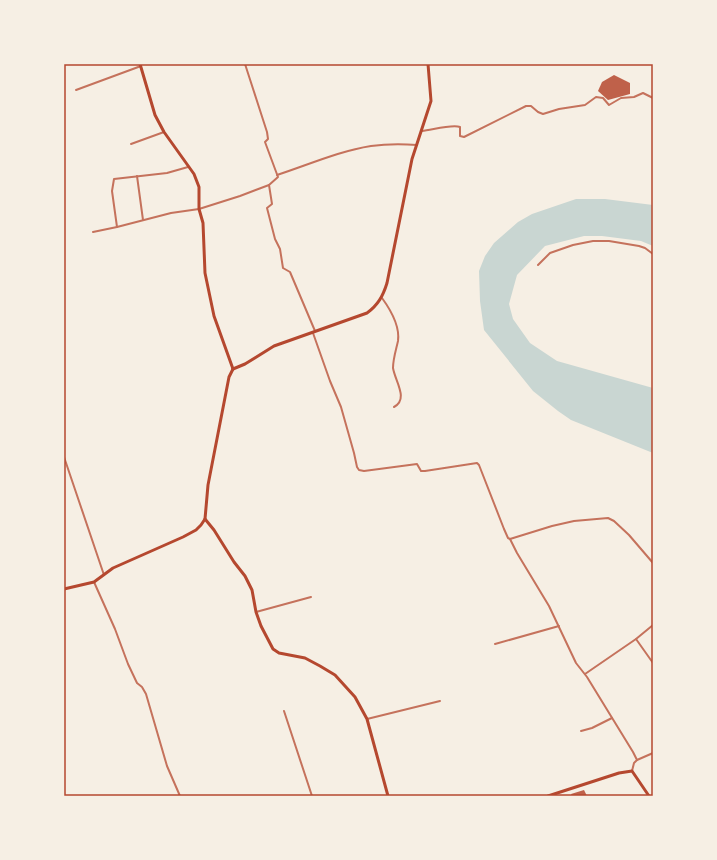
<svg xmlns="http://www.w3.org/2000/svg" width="717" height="860" font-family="'Fira Sans',sans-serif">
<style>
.water{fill:#c9d6d2}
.building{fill:#bf614a}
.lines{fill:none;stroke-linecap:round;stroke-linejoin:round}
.minor{stroke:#c5725c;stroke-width:2}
.secondary{stroke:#b5482f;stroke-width:3}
.neatline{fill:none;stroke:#b5482f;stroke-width:1.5}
</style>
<rect width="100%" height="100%" fill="#f6efe4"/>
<!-- water -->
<path class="water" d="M576 199H605L653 205V246L641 241 602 236H584L545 246 517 275 509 304 513 319 530 343 557 361 653 388V453L571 420 558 411 533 391 484 330 480 301 479 271 485 256 494 243 518 222 532 214Z"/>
<!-- building -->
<g class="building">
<path d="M614 75 630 83V94L608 100 598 91 602 82Z"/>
<path d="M584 790 587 796H572L571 794Z"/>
</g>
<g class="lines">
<!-- minor -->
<g class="minor">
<path d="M245 64 267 132 268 139 265 142 278 177 269 185 272 204 267 208 275 239 280 249 283 268 290 272 315 331"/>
<path d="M76 90 141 66"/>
<path d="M422 131C432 130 452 124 460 127V136L464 137 526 106H531L538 112 543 114 559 109 585 105 596 97 603 98 609 105 621 98 634 97 643 93 653 98"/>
<path d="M131 144 164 132"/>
<path d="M277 175C308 165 339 151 371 146 386 144 402 144 417 145"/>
<path d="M137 176 143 220"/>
<path d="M117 227 112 191 114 179 167 173 188 167"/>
<path d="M93 232 117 227 171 213 199 209 240 196 269 185"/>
<path d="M538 265 550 253 573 245 593 241H609L639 246 645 248 653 254"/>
<path d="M382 298C390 309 400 326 398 341 396 350 393 359 393 368 395 381 409 399 394 407"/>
<path d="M313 333 330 381 341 407 354 453 357 467 359 470 364 471 417 464 421 471H425L477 463 479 465 504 529 508 538 510 539 552 526 574 521 608 518 614 521 629 535 653 563"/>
<path d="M64 457 104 575"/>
<path d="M510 539 517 553 549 606 576 663 587 677 633 752 637 760 634 763 632 771"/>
<path d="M94 582 115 629 128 664 137 683 142 687 146 694 167 766 180 796"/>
<path d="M256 612 311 597"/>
<path d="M636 639 653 663"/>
<path d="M495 644 559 626"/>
<path d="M585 674 636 639 653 625"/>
<path d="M284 711 312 796"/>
<path d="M367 719 440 701"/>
<path d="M581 731 592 728 612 718"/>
<path d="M637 760 653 753"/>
</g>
<!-- secondary -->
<g class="secondary">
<path d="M140 64 155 115 164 132 194 174 199 187V209L203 223 205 273 214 316 233 369"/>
<path d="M233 369 245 364 274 346 367 313C378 305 383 296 387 283L412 159 431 101 428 64"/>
<path d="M205 519 214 530 234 562 245 576 252 590 256 612 261 626 273 649 279 653 305 658 320 666 335 675 355 697 367 719 388 796"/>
<path d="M64 589 94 582 113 568 183 537 196 530 201 525 205 519 208 485 229 377 233 369"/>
<path d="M548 796 619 773 632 771 649 796"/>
</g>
</g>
<!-- border -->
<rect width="717" height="860" fill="none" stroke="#f6efe4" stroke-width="130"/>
<rect x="65" y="65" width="587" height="730" class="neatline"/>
</svg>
